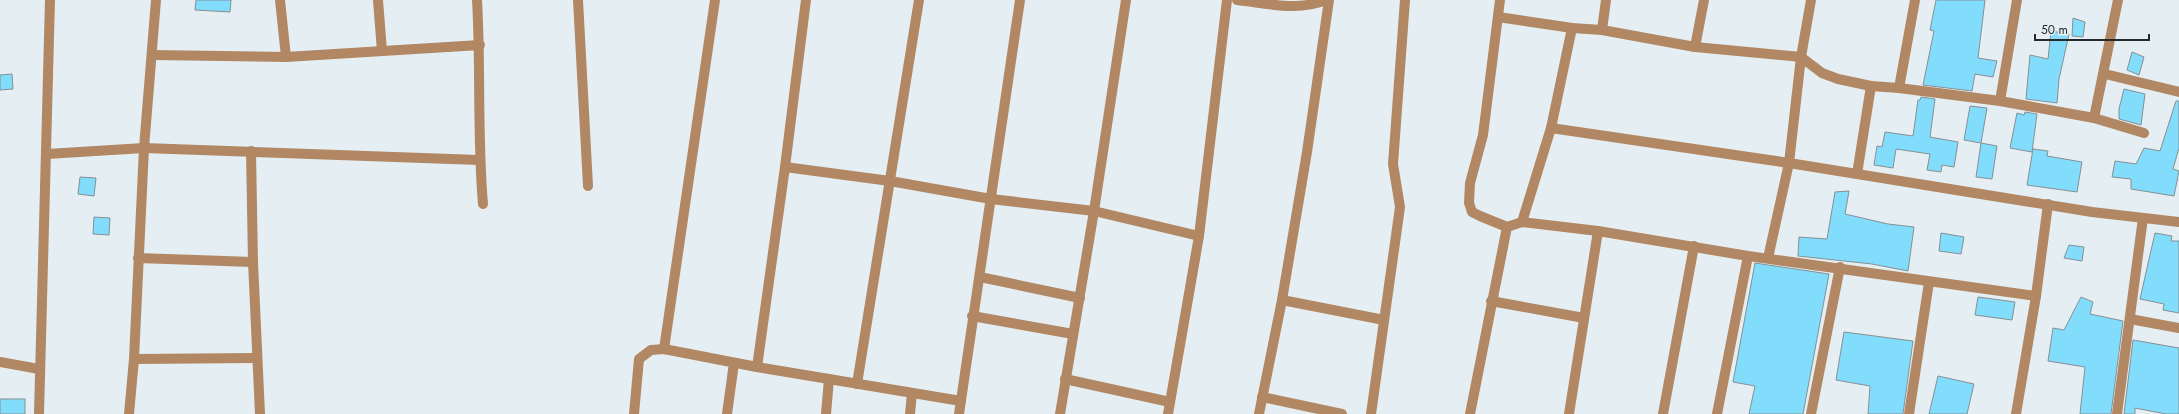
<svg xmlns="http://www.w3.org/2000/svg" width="2179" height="414" font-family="Jost,sans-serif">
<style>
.building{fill:#82ddfd;stroke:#868f93}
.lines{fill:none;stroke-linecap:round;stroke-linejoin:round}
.minor{stroke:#b18863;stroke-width:10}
</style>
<rect width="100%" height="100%" fill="#e5eff3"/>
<!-- building -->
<g class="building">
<path d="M196 0H231L230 12 195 10Z"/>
<path d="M1936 0H1985L1978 58 1997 61 1993 77 1975 74 1972 91 1923 85 1934 31 1930 30Z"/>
<path d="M2073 18 2085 22 2083 37 2072 36Z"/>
<path d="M2051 31 2069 34 2059 79 2057 103 2026 99 2030 55 2048 59Z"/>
<path d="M2132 52 2144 57 2139 75 2127 70Z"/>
<path d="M12 74 13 89 0 90V75Z"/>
<path d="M2124 89 2145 94 2141 125 2119 119V109Z"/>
<path d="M1921 97 1935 99 1930 137 1958 142 1954 167 1942 165 1941 172 1927 170 1930 154 1896 149 1893 168 1874 165 1877 146 1882 147 1885 132 1913 136 1918 100H1920Z"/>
<path d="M2176 101H2179V148L2173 169 2179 171 2174 196 2131 189V179L2112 177 2115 161 2136 164 2144 148 2160 151Z"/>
<path d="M1970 106 1987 108 1981 143 1964 140Z"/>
<path d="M2025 112 2037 114 2032 152 2010 148 2017 113 2024 115Z"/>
<path d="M1981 143 1997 146 1992 179 1976 177Z"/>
<path d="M2033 149 2048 151 2047 156 2082 162 2077 192 2027 185Z"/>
<path d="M80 177 96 178 94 196 78 194Z"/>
<path d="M1849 191 1845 214 1888 224 1914 227 1908 271 1872 264 1798 256 1799 237 1827 239 1835 192Z"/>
<path d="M94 217 110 218 109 235 93 234Z"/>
<path d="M1941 233 1964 237 1961 254 1939 251Z"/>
<path d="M2155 233 2172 236 2171 241H2179V313L2163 310 2164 304 2140 299Z"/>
<path d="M2069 245 2084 247 2082 261 2064 258Z"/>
<path d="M1755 263 1829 274 1803 414H1749L1755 386 1733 382Z"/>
<path d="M1978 297 2015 302 2012 320 1975 315Z"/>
<path d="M2081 297 2093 302 2090 314 2123 321 2111 414H2080L2085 367 2048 361 2053 328 2064 330Z"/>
<path d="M1844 332 1913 341 1903 414H1868L1870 386 1836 380Z"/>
<path d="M2133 340 2179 348V414H2166L2135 408V414H2124Z"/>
<path d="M1938 376 1974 384 1967 414H1929Z"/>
<rect x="0" y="399" width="25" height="15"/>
</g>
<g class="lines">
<!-- minor -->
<g class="minor">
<path d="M280 0 286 57"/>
<path d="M378 0 382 51"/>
<path d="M477 0C481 68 477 136 483 204"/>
<path d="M578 0 588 186"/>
<path d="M1237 0C1266 3 1298 12 1326 0"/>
<path d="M1500 0 1483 135 1470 183 1469 203 1472 212 1480 216 1507 227 1522 222 1598 231 1748 256 2036 296"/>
<path d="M1498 17 1572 28 1602 30 1695 47 1801 57 1822 73 1838 79 1871 86 1899 88 2000 101 2094 118 2144 133"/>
<path d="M1602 30 1606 0"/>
<path d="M1695 47 1704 0"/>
<path d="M152 55 286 57 480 45"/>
<path d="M2105 74 2179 92"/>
<path d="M1899 88 1915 0"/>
<path d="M2000 101 2017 0"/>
<path d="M2094 118 2118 0"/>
<path d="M1551 128 1789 163 2092 212 2179 222"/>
<path d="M251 151 253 262 260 414"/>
<path d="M47 154 144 148 479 160"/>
<path d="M785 167 890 181 991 199 1094 211 1199 236"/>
<path d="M1857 174 1871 86"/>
<path d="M1522 222 1551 128 1572 28"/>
<path d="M138 258 253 262"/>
<path d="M1768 258 1789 163 1801 57 1811 0"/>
<path d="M980 277 1080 298"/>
<path d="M1282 300 1384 320"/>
<path d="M1491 301 1584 318"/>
<path d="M972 316 1073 334"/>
<path d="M2130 319 2179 328"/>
<path d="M664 349 715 0"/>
<path d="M134 359 257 358"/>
<path d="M0 362 39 369"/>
<path d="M757 367 785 167 806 0"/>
<path d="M1065 379 1170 402"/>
<path d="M857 384 919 0"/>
<path d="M1262 397 1342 414"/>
<path d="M39 414 50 0"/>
<path d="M129 414 134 359 144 148 156 0"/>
<path d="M634 414 639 359 651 350 664 349 757 367 961 401"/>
<path d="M727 414 734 363"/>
<path d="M826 414 829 379"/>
<path d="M910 414 912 393"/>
<path d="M959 414 1020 0"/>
<path d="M1060 414 1094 211 1126 0"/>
<path d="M1168 414 1199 236 1227 0"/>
<path d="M1259 414 1282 300 1307 152 1329 0"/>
<path d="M1371 414 1400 207 1393 164 1405 0"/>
<path d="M1470 414 1507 227"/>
<path d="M1569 414 1598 231"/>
<path d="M1663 414 1694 246"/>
<path d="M1717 414 1748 256"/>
<path d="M1811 414 1840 267"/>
<path d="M1909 414 1929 282"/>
<path d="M2016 414 2036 296 2048 204"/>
<path d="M2117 414 2143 218"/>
</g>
</g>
<!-- scale -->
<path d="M2035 34v6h114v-6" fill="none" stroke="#25292a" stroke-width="2"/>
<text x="2041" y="34" font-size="12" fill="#25292a" stroke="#e5eff3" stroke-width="3" paint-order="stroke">50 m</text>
</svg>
